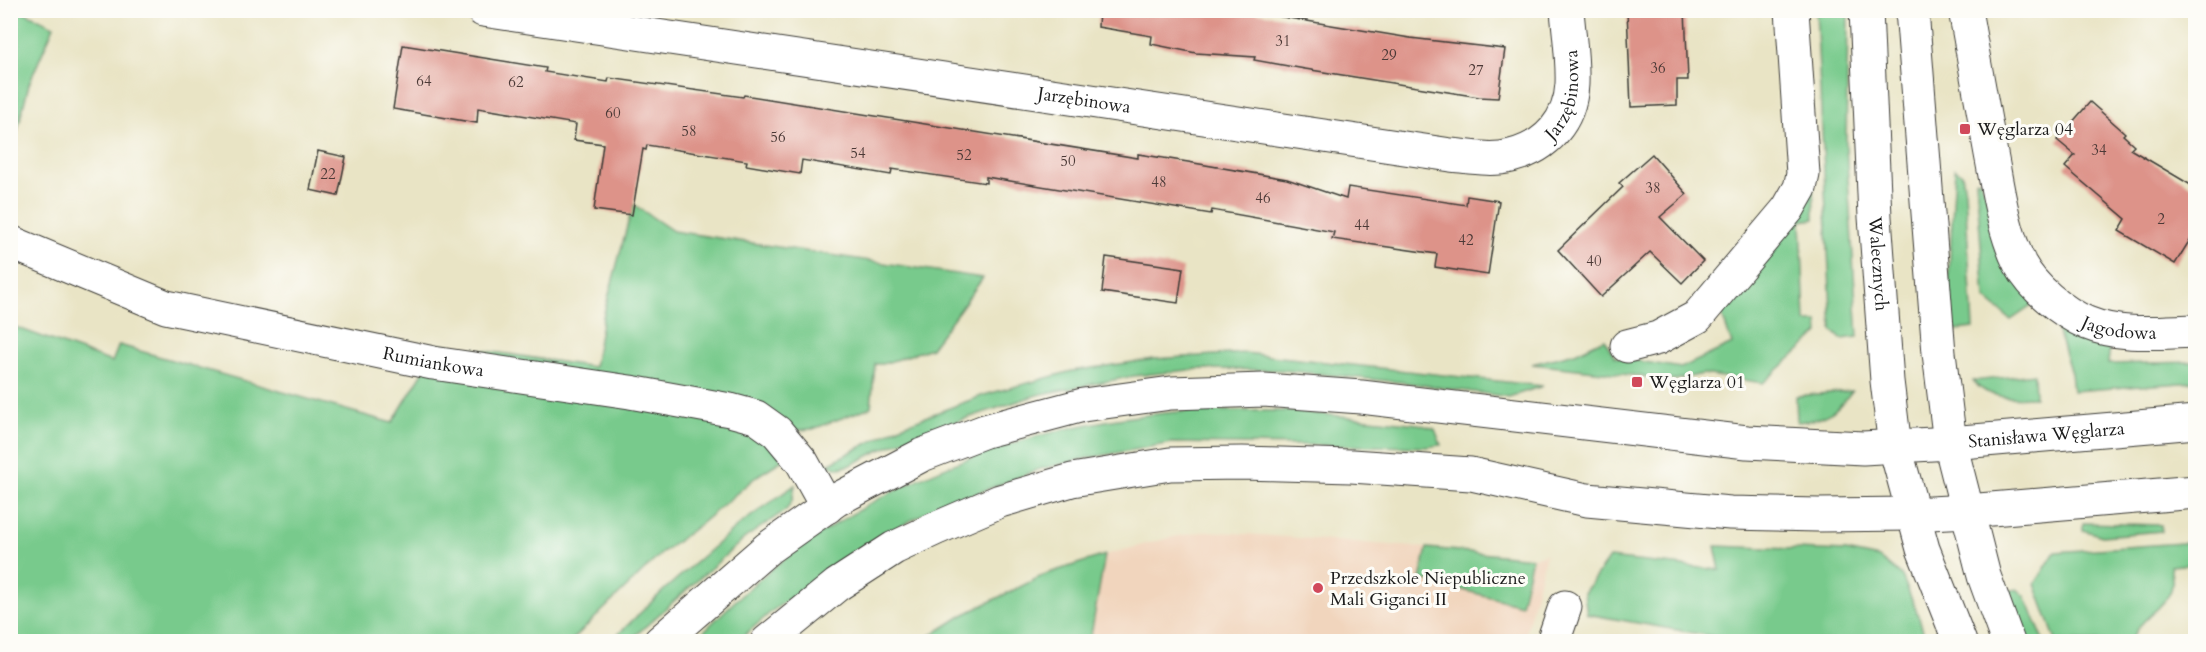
<svg xmlns="http://www.w3.org/2000/svg" width="2206" height="652" font-family="Cardo,serif">
<style>
.built{fill:#f1d5bd}
.green{fill:#78ca8c;stroke:#4a7354;stroke-width:1.5}
.building{fill:#dd9389}
.lines{fill:none;stroke-linecap:round;stroke-linejoin:round}
.minor-casing{stroke:#3b3a35;stroke-width:35}
.minor{stroke:#fff;stroke-width:33}
.poi-dot{fill:#d1495b;stroke:#fdfcf7;stroke-width:2}
.labels{text-anchor:middle;dominant-baseline:central;stroke-width:6;stroke-linejoin:round;paint-order:stroke}
.number-label{font-size:15px;fill:#4c3a37}
.street-label{font-size:18px;fill:#1c1c1c;stroke:#fdfcf7}
.poi-label{font-size:18px;fill:#1c1c1c;stroke:#fdfcf7;text-anchor:start}
</style>
<rect width="100%" height="100%" fill="#fdfcf7"/>
<filter id="ink" filterUnits="userSpaceOnUse"><feTurbulence type="fractalNoise" baseFrequency=".0167" numOctaves="2"/><feDisplacementMap in="SourceGraphic" scale="12" xChannelSelector="R" yChannelSelector="G"/><feConvolveMatrix kernelMatrix="1 2 1 2 8 2 1 2 1" color-interpolation-filters="sRGB"/></filter>
<filter id="wash" filterUnits="userSpaceOnUse"><feTurbulence type="fractalNoise" baseFrequency=".008" numOctaves="4" result="noise"/><feDisplacementMap in="SourceGraphic" scale="24" xChannelSelector="R" yChannelSelector="G"/><feGaussianBlur stdDeviation="1.35" result="paint"/><feColorMatrix in="noise" values="0 0 0 0 0 0 0 0 0 0 0 0 0 0 0 0 0 1.4 0 .05"/><feComposite in="paint" operator="in"/></filter>
<g filter="url(#wash)">
<rect width="100%" height="100%" fill="#e9e4c5"/>
<!-- built -->
<path class="built" d="M1208 531 1427 548 1532 558 1546 554 1524 641 1090 642 1105 555 1173 537Z"/>
<!-- green -->
<g class="green">
<path d="M11 10 22 11 54 26 29 84 14 144 11 207Z"/>
<path d="M1816 11H1847L1848 16 1846 146 1858 337 1841 339 1832 330Z"/>
<path d="M1955 169 1962 174 1965 191 1973 328 1949 331 1947 309Z"/>
<path d="M1976 180H1980L2033 305 2011 320 1985 298Z"/>
<path d="M1813 184 1814 219 1801 221 1805 322H1818L1819 333 1763 383 1703 374 1675 380 1532 364 1575 353 1604 339 1615 357 1681 368 1732 344 1721 312Z"/>
<path d="M633 204 673 231 983 278 931 348 883 364H875L871 407 813 429 753 433 766 439 784 459 757 476 703 522 662 553 570 642 11 641 10 325 112 362 119 345 392 423 440 344 594 367 603 317Z"/>
<path d="M2054 320 2110 345 2108 364 2195 362V382L2073 391 2071 373Z"/>
<path d="M1245 353 1543 386 1509 397 1408 383 1281 370 1198 369 1134 376 1037 395 928 431 880 450 851 465 839 468 826 465 901 426 984 395 1072 371 1154 359Z"/>
<path d="M2034 374 2035 397C2014 398 1988 400 1973 381Z"/>
<path d="M1852 391C1834 414 1826 420 1797 422L1796 396Z"/>
<path d="M1291 411 1419 424 1435 429 1441 445 1426 447 1172 443 1088 458 1040 469 923 514 862 547 772 611 738 641 693 642C726 609 760 576 798 549 903 474 1027 428 1155 414 1200 409 1246 411 1291 411Z"/>
<path d="M795 485 792 501 786 510 745 538 629 641H611L664 590 740 524Z"/>
<path d="M2083 523 2161 525 2162 531 2102 536 2083 530Z"/>
<path d="M2195 542V564L2170 566C2171 572 2173 580 2172 585 2170 606 2139 617 2131 641H2056L2035 584 2055 552Z"/>
<path d="M1715 546 1846 551 1879 558 1902 576 1919 617 1926 641H1739L1587 614 1584 593 1609 558 1720 570Z"/>
<path d="M1427 548 1532 558 1521 605 1420 579Z"/>
<path d="M1105 555 1090 641H922L963 615 1046 574Z"/>
<path d="M2017 589 2025 596 2044 641H2027L2008 591Z"/>
</g>
<g id="blocks">
<!-- building -->
<g class="building">
<path d="M1099 10H1241L1410 38 1505 49 1498 98 1479 97 1305 69 1254 60 1255 57 1196 53 1151 44 1152 36 1098 27Z"/>
<path d="M1627 10H1685L1688 80H1677V105L1631 107Z"/>
<path d="M403 45 546 68 545 72 608 82 609 78 743 97 744 95 1138 158V154L1188 162 1287 179 1346 199 1348 187 1466 205 1467 196 1499 201 1488 275 1435 267 1437 254 1332 239 1334 232 1212 210 1211 214 986 177V183L892 169 891 175 802 160 800 174 746 165 747 161 647 145 646 150 643 149 632 215 594 210 603 144 574 140 576 124 478 108 477 123 393 109Z"/>
<path d="M2090 102 2125 133 2123 135 2134 145 2130 149 2196 188V230L2175 264 2119 231 2126 219 2065 167 2075 155 2057 140Z"/>
<path d="M318 151 346 157 338 196 310 190Z"/>
<path d="M1652 154 1687 194 1660 217 1703 261 1682 283 1650 252 1601 297 1558 250 1623 187 1619 183Z"/>
<path d="M1106 257 1183 268 1178 303 1102 292Z"/>
</g>
</g>
</g>
<g filter="url(#ink)">
<use href="#blocks" fill-opacity="0" stroke="#3b3a35" stroke-width="1.5"/>
<g class="lines">
<!-- minor casing -->
<g class="minor-casing">
<g id="minor">
<path id="s1" d="M483 10 1451 155C1471 157 1492 161 1511 156 1547 147 1570 121 1572 84 1573 60 1569 35 1567 10"/>
<path id="s2" d="M1866 10 1875 217 1887 381 1895 447 1923 549 1960 642"/>
<path d="M1912 10 1939 353 1950 443 1984 576 2008 642"/>
<path id="s3" d="M1965 10C1974 58 1982 106 1991 154 1998 190 2003 230 2020 264 2033 288 2062 312 2087 323 2121 337 2160 332 2196 331"/>
<path id="s4" d="M10 242 166 307 433 363 630 392 730 410 756 417 777 432 802 462 827 507"/>
<path d="M1627 346 1658 338 1697 317 1788 209 1800 188 1803 174 1792 10"/>
<path id="s5" d="M660 642 768 548 836 500 922 455 985 431 1083 405 1171 393 1264 390 1361 397 1747 442 1863 448 1950 443 2196 422"/>
<path d="M767 642 837 585 894 548 937 528 1000 501 1072 480 1170 464 1242 463 1351 466 1471 474 1587 500 1730 513 1819 515 1912 514 1967 511 2196 492"/>
<path d="M1553 642 1565 607"/>
</g>
</g>
<!-- minor -->
<use href="#minor" class="minor"/>
</g>
</g>
<!-- markers -->
<g class="poi-dot">
<rect x="1959" y="123" width="12" height="12" rx="3"/>
<rect x="1631" y="376" width="12" height="12" rx="3"/>
<circle cx="1318" cy="588" r="6"/>
</g>
<g class="labels">
<!-- number labels -->
<g class="number-label">
<text x="1283" y="41">31</text>
<text x="1389" y="55">29</text>
<text x="1658" y="68">36</text>
<text x="1476" y="70">27</text>
<text x="424" y="81">64</text>
<text x="516" y="82">62</text>
<text x="613" y="113">60</text>
<text x="689" y="131">58</text>
<text x="778" y="137">56</text>
<text x="2099" y="150">34</text>
<text x="858" y="153">54</text>
<text x="964" y="155">52</text>
<text x="1068" y="161">50</text>
<text x="328" y="174">22</text>
<text x="1159" y="182">48</text>
<text x="1653" y="188">38</text>
<text x="1263" y="198">46</text>
<text x="2161" y="219">2</text>
<text x="1362" y="225">44</text>
<text x="1466" y="240">42</text>
<text x="1594" y="261">40</text>
</g>
<!-- street labels -->
<g class="street-label">
<text stroke="none"><textPath href="#s1" startOffset="1128">Jarzębinowa</textPath></text>
<text stroke="none"><textPath href="#s1" startOffset="608">Jarzębinowa</textPath></text>
<text stroke="none"><textPath href="#s2" startOffset="254">Walecznych</textPath></text>
<text stroke="none"><textPath href="#s3" startOffset="384">Jagodowa</textPath></text>
<text stroke="none"><textPath href="#s4" startOffset="442">Rumiankowa</textPath></text>
<text stroke="none"><textPath href="#s5" startOffset="1460">Stanisława Węglarza</textPath></text>
</g>
<!-- poi labels -->
<g class="poi-label">
<text x="1977" y="129">Węglarza 04</text>
<text x="1649" y="382">Węglarza 01</text>
<text x="1330" y="578">Przedszkole Niepubliczne<tspan x="1330" dy="21">Mali Giganci II</tspan></text>
</g>
</g>
<!-- margin -->
<rect width="2206" height="652" fill="none" stroke="#fdfcf7" stroke-width="36"/>
</svg>
